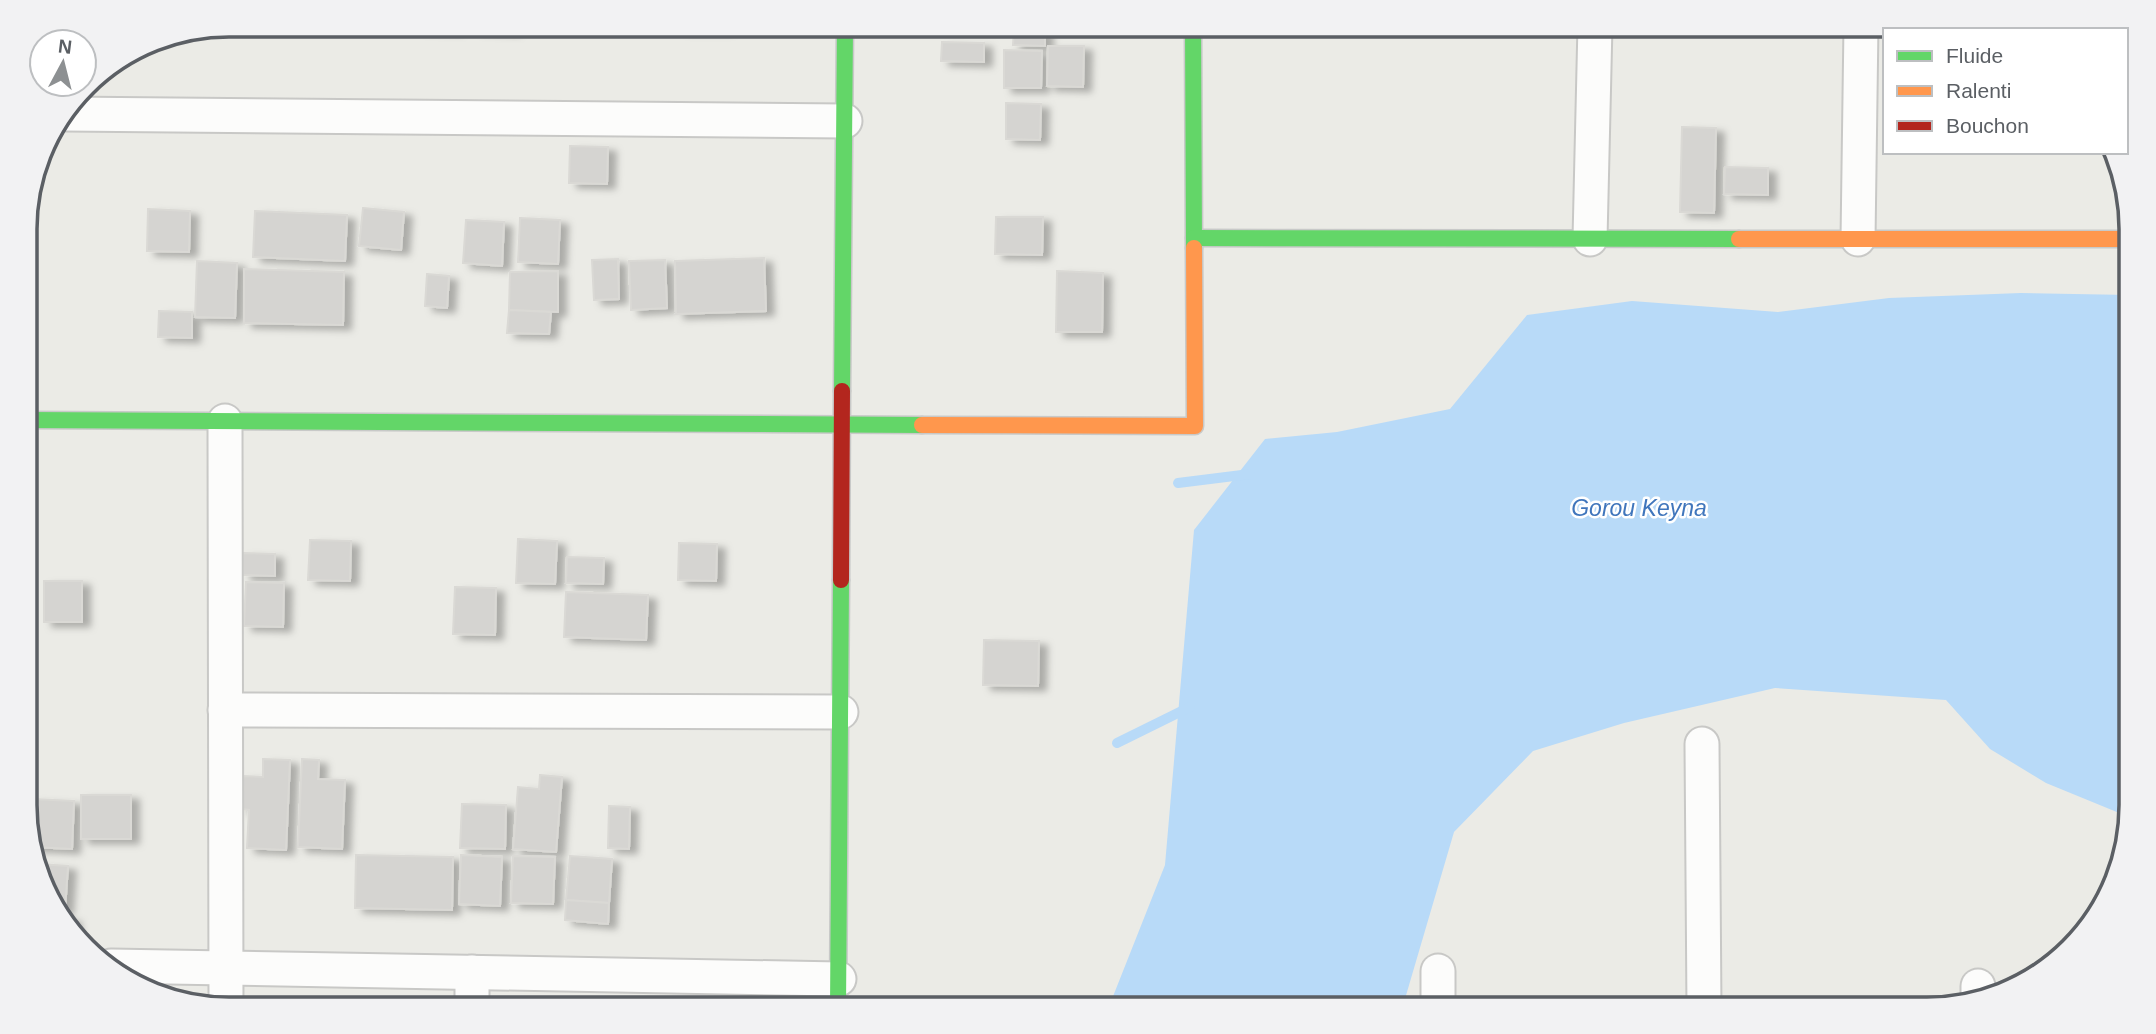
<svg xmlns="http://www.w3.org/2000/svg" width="2156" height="1034" font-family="Helvetica,sans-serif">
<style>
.water{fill:#b8daf8}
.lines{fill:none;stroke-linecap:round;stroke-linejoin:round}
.stream{stroke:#b8daf8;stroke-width:10}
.building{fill:#d5d4d1;stroke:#dad9d5;stroke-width:2;filter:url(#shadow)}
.street-casing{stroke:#c8c8c6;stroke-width:37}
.fast-casing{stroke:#c8c9c8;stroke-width:19}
.slow-casing{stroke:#c8c9c8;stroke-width:19}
.jam-casing{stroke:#c8c9c8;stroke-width:19}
.street{stroke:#fcfcfb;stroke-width:33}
.fast{stroke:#63d668;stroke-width:16}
.slow{stroke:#ff974d;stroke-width:16}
.jam{stroke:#b3261e;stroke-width:16}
.labels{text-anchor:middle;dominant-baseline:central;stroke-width:5;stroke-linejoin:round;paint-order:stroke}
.water-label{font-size:23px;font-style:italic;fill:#4076bc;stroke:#fff}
.rim{fill:none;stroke:#5b5f64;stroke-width:3.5}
</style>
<defs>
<filter id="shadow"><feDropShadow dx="8" dy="4.5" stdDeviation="3.5" flood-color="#0004"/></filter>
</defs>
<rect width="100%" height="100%" fill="#ebebe6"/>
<!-- water -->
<path class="water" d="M2021 293 2130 295 2131 806 2129 817 2046 783 1990 749 1946 700 1775 688 1624 723 1533 751 1454 832 1402 1009H1108L1165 865 1194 530 1265 439 1337 432 1450 409 1527 315 1632 301 1778 312 1889 298Z"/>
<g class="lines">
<!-- stream -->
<g class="stream">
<path d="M1178 483 1250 474"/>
<path d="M1117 743 1190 707"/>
</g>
</g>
<!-- building -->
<g class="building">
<path d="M420 25H454V29L419 27Z"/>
<path d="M475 25H512V30L475 28Z"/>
<rect x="681" y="25" width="43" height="3"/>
<path d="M1014 29 1045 30V46L1013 45Z"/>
<path d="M942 42 984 43V62L941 61Z"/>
<path d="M1048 46H1084L1083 87 1047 86Z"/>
<path d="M1004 50 1042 51 1041 88H1004Z"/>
<path d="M1006 103 1041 104 1040 140 1006 139Z"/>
<path d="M1682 127 1716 128 1714 213 1680 212Z"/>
<path d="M570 146 608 147 607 184 569 183Z"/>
<path d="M1725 167 1768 168V195L1724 194Z"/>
<path d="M363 208 404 212 401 250 359 246Z"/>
<path d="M148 209 190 211 189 252 147 251Z"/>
<path d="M255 211 347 215 345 261 253 257Z"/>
<path d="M996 217H1043L1042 255 995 254Z"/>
<path d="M520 218 560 220 558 264 518 262Z"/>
<path d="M466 220 504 222 502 266 463 263Z"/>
<path d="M764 258 766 311 676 314 675 261Z"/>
<path d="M618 259 619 299 594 300 592 260Z"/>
<path d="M665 260 667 308 631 310 629 261Z"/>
<path d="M197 261 237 263 235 318 195 317Z"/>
<path d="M244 269 344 272 343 325 244 323Z"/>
<path d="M558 271V312L509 310 510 272Z"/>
<path d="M1057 271 1103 273 1102 332H1056Z"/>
<path d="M427 274 449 276 447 308 425 306Z"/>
<path d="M509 310 551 312 549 334 507 333Z"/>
<path d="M159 311 192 312V338L158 337Z"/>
<path d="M518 539 557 541 555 584 516 583Z"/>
<path d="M310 540 351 541 350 581 308 580Z"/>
<path d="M679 543 717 544 716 581 678 580Z"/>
<path d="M243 553 275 554V576L243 575Z"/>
<path d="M567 557 604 558 603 584 566 583Z"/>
<rect x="44" y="581" width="38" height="41"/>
<path d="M246 582 284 583 283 627 244 626Z"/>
<path d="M455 587 496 588 495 635 453 634Z"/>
<path d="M566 592 648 595 646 640 564 637Z"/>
<path d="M984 640 1039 641 1038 686 983 685Z"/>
<path d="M263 759 290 760 286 850 247 848 249 810 241 809 243 776 263 777Z"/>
<path d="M302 759 319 760 318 779 345 780 342 849 298 847Z"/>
<path d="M540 775 562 777 556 852 513 849 518 787 539 789Z"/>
<rect x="81" y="795" width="50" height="44"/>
<path d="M32 799 74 801 72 849 32 847 30 840Z"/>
<path d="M462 804 506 805 505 849 460 848Z"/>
<path d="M609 806 630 807 629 849 608 848Z"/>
<path d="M356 855 453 857 452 910 355 908Z"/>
<path d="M461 855 502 857 500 906 459 904Z"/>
<path d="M513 856 555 857 553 904 511 903Z"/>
<path d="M570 856 612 859 609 903 566 900Z"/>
<path d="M39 864 68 866 65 910H58Z"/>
<path d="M566 900 609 903 608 924 565 920Z"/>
<path d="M61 917 73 918V934L66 929Z"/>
</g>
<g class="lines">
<!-- street casing -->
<g class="street-casing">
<g id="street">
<path d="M64 114 845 121"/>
<path d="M1590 239 1595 25"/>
<path d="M1858 239 1861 25"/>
<path d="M225 421 226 1009"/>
<path d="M225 710 841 712"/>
<path d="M1702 744 1704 1009"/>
<path d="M111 966 839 979"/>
<path d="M1438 971V1009"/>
<path d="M1978 996V986"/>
<path d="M472 1009V972"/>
</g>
</g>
<!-- fast casing -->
<g class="fast-casing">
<g id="fast">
<path d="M1193 25 1194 248"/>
<path d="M1194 238 1739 239"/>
<path d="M842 391 845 25"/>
<path d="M25 420 922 425"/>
<path d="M838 1009 841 580"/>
</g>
</g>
<!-- slow casing -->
<g class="slow-casing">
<g id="slow">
<path d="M1739 239H2130"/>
<path d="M922 425 1195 426 1194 248"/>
</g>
</g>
<!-- jam casing -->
<g class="jam-casing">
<path id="jam" d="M841 580 842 391"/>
</g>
<!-- street -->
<use href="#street" class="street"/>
<!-- fast -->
<use href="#fast" class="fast"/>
<!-- slow -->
<use href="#slow" class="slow"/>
<!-- jam -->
<use href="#jam" class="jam"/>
</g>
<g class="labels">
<!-- water labels -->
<g class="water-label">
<text x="1639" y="508">Gorou Keyna</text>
</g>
</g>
<!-- crop -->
<path d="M0 0H2156V1034H0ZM229 37H1927A192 192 0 0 1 2119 229V805A192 192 0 0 1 1927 997H229A192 192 0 0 1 37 805V229A192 192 0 0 1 229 37Z" fill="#f2f2f3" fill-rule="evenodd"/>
<path class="rim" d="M229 37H1927A192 192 0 0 1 2119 229V805A192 192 0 0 1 1927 997H229A192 192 0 0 1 37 805V229A192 192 0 0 1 229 37Z"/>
<!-- legend -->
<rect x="1883" y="28" width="245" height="126" fill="#ffffff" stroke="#bdbfc1" stroke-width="2"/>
<rect x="1897" y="51" width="35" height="10" fill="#63d668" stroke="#bdbfc1" stroke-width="2"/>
<text x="1946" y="63" font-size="21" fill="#5b5f64">Fluide</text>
<rect x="1897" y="86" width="35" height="10" fill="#ff974d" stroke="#bdbfc1" stroke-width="2"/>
<text x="1946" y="98" font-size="21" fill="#5b5f64">Ralenti</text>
<rect x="1897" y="121" width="35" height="10" fill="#b3261e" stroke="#bdbfc1" stroke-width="2"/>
<text x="1946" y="133" font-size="21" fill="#5b5f64">Bouchon</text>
<!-- north arrow -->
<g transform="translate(63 63) rotate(7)"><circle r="33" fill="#ffffff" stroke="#bdbfc1" stroke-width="2"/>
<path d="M0-5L12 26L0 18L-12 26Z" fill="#8d9092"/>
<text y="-10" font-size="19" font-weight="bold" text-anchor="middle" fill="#5b5f64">N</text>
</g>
</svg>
